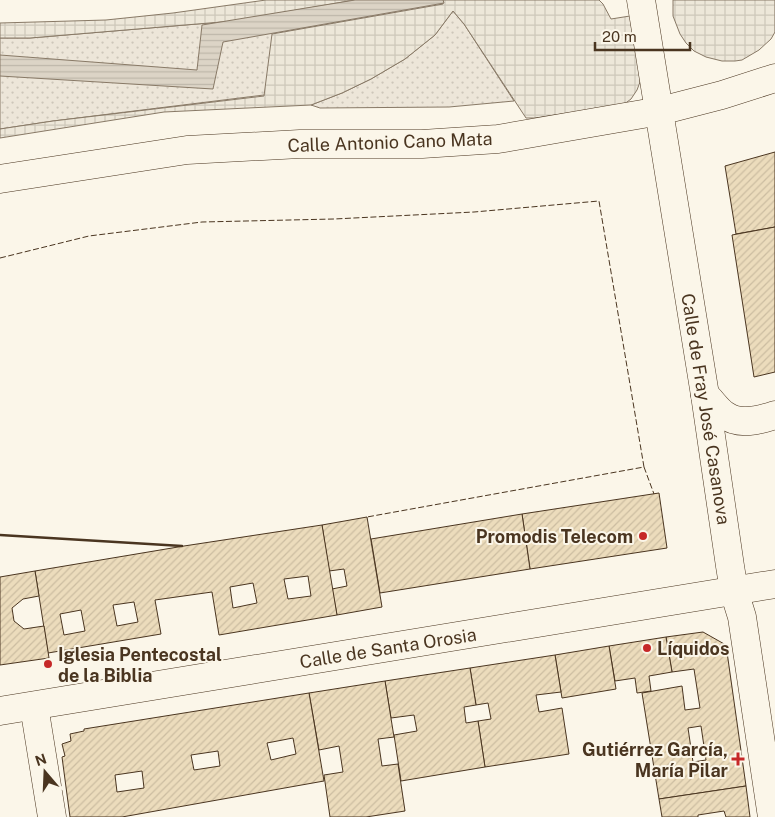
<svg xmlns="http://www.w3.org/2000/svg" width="775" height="817" font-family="'Public Sans',sans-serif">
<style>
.grass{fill:url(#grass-dots);stroke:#887966}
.plaza{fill:url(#plaza-grid);stroke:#887966}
.water{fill:url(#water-rules);stroke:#887966}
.building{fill:url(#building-hatch);stroke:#4a3520;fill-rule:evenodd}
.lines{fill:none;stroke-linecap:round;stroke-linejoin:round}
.minor-casing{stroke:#4a3520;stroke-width:29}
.tertiary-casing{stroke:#4a3520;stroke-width:29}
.minor{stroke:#fbf6e9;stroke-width:28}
.tertiary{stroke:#fbf6e9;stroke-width:28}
.fence{stroke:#4a3520;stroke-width:1;stroke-dasharray:6 2.5;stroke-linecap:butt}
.wall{stroke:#4a3520;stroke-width:2.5}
.poi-dot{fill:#c62828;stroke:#fbf6e9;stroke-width:2}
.labels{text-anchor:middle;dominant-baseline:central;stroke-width:4;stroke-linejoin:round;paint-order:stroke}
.street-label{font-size:18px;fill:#4a3520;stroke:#fbf6e9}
.poi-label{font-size:18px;font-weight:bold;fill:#4a3520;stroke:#fbf6e9;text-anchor:end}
</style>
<defs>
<pattern id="grass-dots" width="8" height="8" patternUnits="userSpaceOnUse" patternTransform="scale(1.25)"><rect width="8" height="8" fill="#ede6d9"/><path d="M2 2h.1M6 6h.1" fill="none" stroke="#cdc6ba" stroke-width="1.8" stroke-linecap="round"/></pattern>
<pattern id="plaza-grid" width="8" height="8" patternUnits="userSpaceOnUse" patternTransform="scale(1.25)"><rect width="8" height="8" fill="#ede7d9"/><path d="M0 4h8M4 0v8" fill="none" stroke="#cdc7ba"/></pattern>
<pattern id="water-rules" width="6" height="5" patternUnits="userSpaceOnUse" patternTransform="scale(1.25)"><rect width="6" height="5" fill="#dcd4c6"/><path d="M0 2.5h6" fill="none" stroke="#beb7aa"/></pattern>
<pattern id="building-hatch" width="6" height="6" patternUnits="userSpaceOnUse" patternTransform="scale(1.25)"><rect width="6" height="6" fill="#ecdcbc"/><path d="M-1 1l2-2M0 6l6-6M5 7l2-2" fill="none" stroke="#ccbda1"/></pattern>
</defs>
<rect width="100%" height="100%" fill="#fbf6e9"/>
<!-- grass -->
<g class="grass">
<path d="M355 0H443L444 3 264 95 53 121 0 129V38H30L233 21Z"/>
<path d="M453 11 464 24 514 101 449 107 320 108 311 105 342 93 371 79 405 59 435 35Z"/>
</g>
<!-- plaza -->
<g class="plaza">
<path d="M266 0H355L233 21 30 38H0V23L106 20 173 13Z"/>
<path d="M443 0H599L603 4 611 19 630 16 640 73V82L637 90 631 99 623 105 535 118H526L464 24 453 11 435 35 405 59 371 79 342 93 311 105 164 112 0 138V129L53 121 264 96 272 34 443 4Z"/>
<path d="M673 0H775V32L771 39 759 50 742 60 735 61H722L706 57 694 51 686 43 680 34 673 16Z"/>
</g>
<!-- water -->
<path class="water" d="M355 0H443L444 3 223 42 213 89 0 76V55L197 70 202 25Z"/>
<!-- building -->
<g class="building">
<path d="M775 152V227L736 234 725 166Z"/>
<path d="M775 227V372L754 377 732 235Z"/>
<path d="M659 493 667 548 530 569 522 514Z"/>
<path d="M522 514 530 569 380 593 371 539Z"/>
<path d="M367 517 382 607 337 615 332 589 347 586 344 569 329 571 322 525Z"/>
<path d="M322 525 337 615 219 635 212 592 155 600 161 634 48 653 35 571 184 546ZM308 576 311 596 288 599 284 579ZM253 583 257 603 233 608 230 587ZM134 602 138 622 117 626 113 605ZM81 610 85 631 64 635 60 614Z"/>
<path d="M35 571 39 596 23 599 12 608 14 621 24 629 44 626 49 658 0 665V577Z"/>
<path d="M703 632 726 645 746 786 659 799 642 693 682 686 685 710 700 708 694 669 672 672 666 637ZM701 726 706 760 693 762 688 728Z"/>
<path d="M666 637 672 672 649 676 651 691 637 693 635 678 615 681 609 646Z"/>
<path d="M609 646 616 689 562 698 555 655Z"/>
<path d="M555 655 561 692 536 695 539 712 562 708 569 754 485 767 478 721 491 719 488 703 476 705 470 668Z"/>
<path d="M470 668 476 705 464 707 466 723 478 721 485 767 401 781 394 735 417 731 414 715 391 718 385 681Z"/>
<path d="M385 681 394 737 378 739 382 766 398 764 405 811 366 817H330L324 775 343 772 339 746 319 750 309 693Z"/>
<path d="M309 693 324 781 122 817H70L62 757 65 756 62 744 71 741 70 734 84 731V729ZM293 738 296 754 271 760 267 743ZM218 751 220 766 194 770 191 755ZM142 771 144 788 117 792 115 775Z"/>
<path d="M746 786 750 817H726L724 811 698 815V817H662L659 799Z"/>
</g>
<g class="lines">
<!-- minor casing -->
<g class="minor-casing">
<g id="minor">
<path d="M0 179 187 150 300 144H422L498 139 660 111 722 95 775 78"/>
<path d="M705 395C712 401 717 410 725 415 739 426 760 420 775 415"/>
<path d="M34 706 52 817"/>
<path d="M0 711 775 584"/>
</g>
</g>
<!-- tertiary casing -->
<g class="tertiary-casing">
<path id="tertiary" d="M641 0 705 395 730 566 734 591 742 617 772 817"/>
</g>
<!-- minor -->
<use href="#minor" class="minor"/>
<!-- tertiary -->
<use href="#tertiary" class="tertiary"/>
<!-- fence -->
<g class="fence">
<path d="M0 258 89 236 202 222 334 219 474 212 599 201 644 467 367 517"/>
<path d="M644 467 654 494"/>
</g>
<!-- wall -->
<path class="wall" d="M0 535 182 546"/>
</g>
<!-- markers -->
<g class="poi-dot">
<circle cx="643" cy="536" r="5"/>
<circle cx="647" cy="648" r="5"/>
<circle cx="48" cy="664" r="5"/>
<path d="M735.5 751.5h5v5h5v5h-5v5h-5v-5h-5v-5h5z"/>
</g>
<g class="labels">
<!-- street labels -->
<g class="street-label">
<text transform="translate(390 142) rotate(-2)">Calle Antonio Cano Mata</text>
<text transform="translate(706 409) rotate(81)">Calle de Fray José Casanova</text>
<text transform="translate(388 648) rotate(-9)">Calle de Santa Orosia</text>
</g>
<!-- poi labels -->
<g class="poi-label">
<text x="633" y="536">Promodis Telecom</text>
<text x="657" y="648" text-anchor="start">Líquidos</text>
<text x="58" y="654" text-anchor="start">Iglesia Pentecostal<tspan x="58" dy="21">de la Biblia</tspan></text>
<text x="728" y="749">Gutiérrez García,<tspan x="728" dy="21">María Pilar</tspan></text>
</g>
</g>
<!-- north arrow -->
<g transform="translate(45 772) rotate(341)" stroke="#fbf6e9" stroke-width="4" paint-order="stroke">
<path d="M0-4L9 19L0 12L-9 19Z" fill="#4a3520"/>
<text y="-8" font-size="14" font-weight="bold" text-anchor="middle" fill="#4a3520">N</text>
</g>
<!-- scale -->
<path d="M595 42v8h95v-8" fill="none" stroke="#4a3520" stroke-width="2.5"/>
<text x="602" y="42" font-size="15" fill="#4a3520" stroke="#fbf6e9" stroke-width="4" paint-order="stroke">20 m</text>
</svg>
